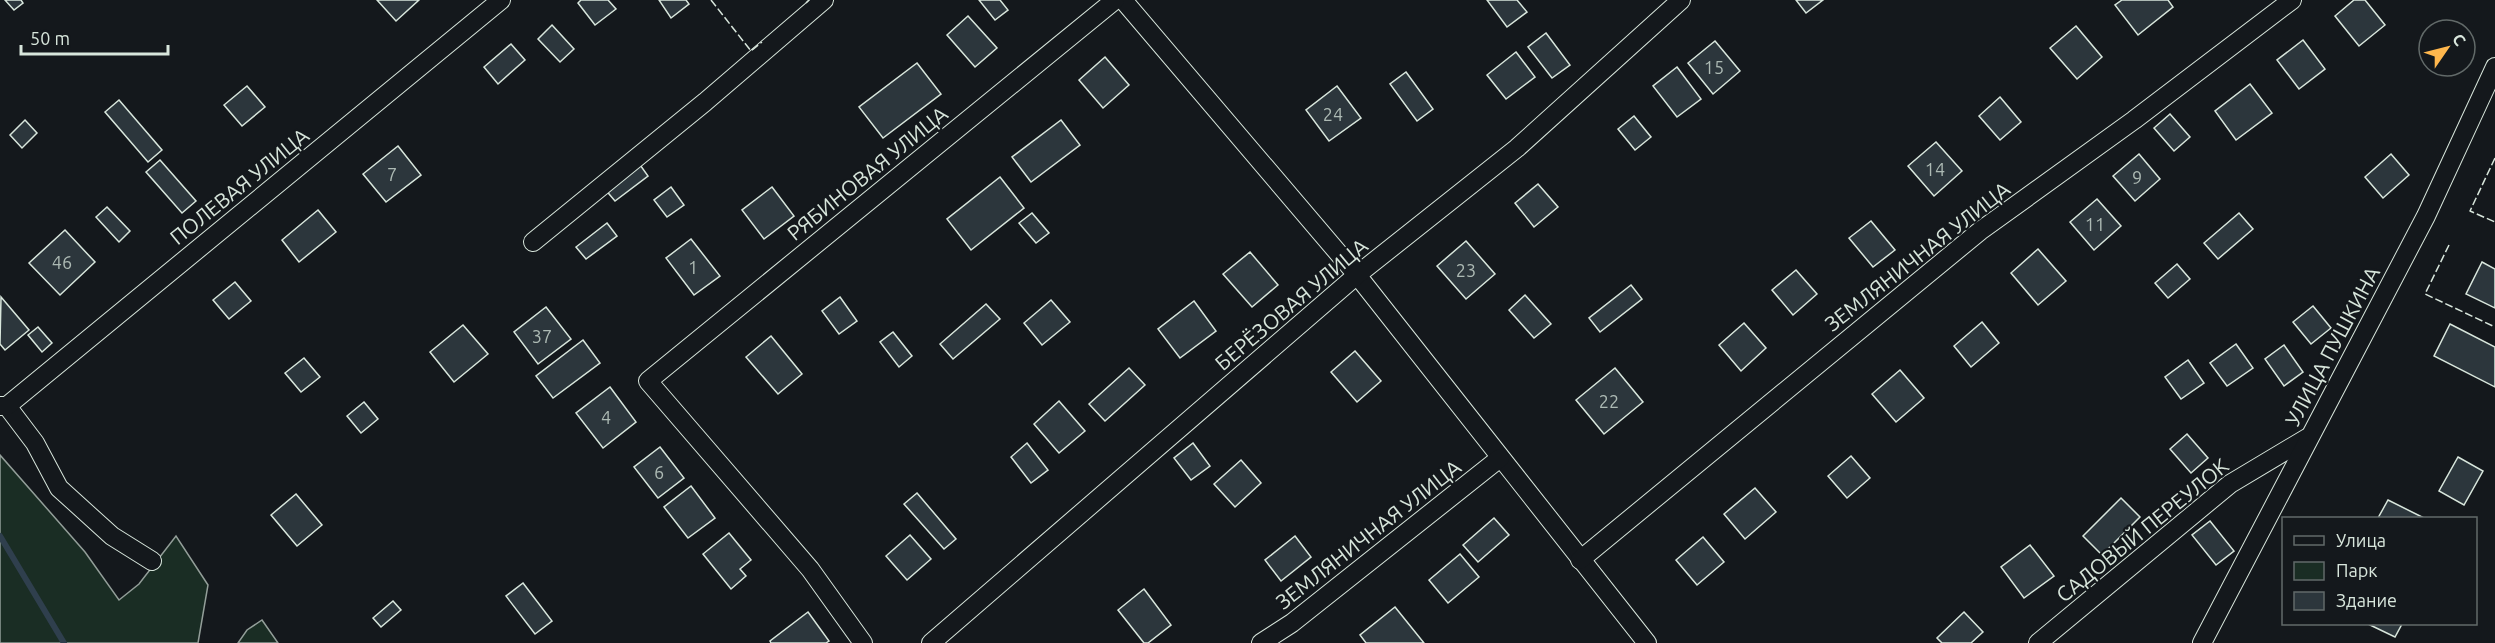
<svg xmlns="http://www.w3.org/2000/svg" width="2495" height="643" font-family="Ubuntu,sans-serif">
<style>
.green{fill:#1a2d24;stroke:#939e99;stroke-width:1.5}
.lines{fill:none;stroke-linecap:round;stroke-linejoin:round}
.stream{stroke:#2f3f4d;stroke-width:6}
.building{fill:#2c363c;stroke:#d8e6dc;stroke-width:1.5}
.street-casing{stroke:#d8e6dc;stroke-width:20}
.street{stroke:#14181c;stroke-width:18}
.fence{stroke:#d8e6dc;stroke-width:1.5;stroke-dasharray:8 3;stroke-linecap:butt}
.labels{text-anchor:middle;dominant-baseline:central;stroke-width:4.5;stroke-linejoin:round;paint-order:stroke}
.number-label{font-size:18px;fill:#adbab4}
.street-label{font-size:21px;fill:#d8e6dc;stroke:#14181c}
</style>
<rect width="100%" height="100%" fill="#14181c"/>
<!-- green -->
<g class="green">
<path d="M0 455 85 552 119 600 139 584 176 536 208 585 198 643H0Z"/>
<path d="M262 620 278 643H238L247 630Z"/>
</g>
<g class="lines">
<!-- stream -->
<path class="stream" d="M0 536 64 643"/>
</g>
<!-- building -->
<g class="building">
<path d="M5 0H21L23 3 14 10Z"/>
<path d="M377 0H419L396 21Z"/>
<path d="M581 0H608L616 9 595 25 578 3Z"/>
<path d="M659 0H686L689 4 671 18Z"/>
<path d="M979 0H1000L1008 10 995 20Z"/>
<path d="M1487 0H1517L1527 12 1507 27Z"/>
<path d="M1796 0H1823L1806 13Z"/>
<path d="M2122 0H2168L2173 7 2138 35 2115 5Z"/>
<path d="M2354 0H2365L2385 25 2359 46 2335 16Z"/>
<path d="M968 16 997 48 975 67 947 35Z"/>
<path d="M552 25 574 49 560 62 538 39Z"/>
<path d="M2076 26 2102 57 2077 79 2050 48Z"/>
<path d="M1546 33 1570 65 1552 78 1528 47Z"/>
<path d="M2303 40 2325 69 2299 89 2277 60Z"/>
<path d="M1715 41 1740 71 1713 94 1688 63Z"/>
<path d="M511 44 525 60 498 84 484 67Z"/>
<path d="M1516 52 1535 77 1506 99 1487 75Z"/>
<path d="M1105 57 1129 85 1103 108 1079 80Z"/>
<path d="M917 63 941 94 883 138 859 107Z"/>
<path d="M1677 67 1701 99 1677 117 1653 86Z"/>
<path d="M1406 72 1433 109 1417 121 1390 84Z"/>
<path d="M2250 84 2272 113 2236 140 2215 111Z"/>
<path d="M247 86 265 107 242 126 224 105Z"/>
<path d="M1337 86 1361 118 1329 141 1306 110Z"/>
<path d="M2000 97 2021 122 2000 140 1979 116Z"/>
<path d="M119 100 162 150 148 162 105 112Z"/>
<path d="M2170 114 2190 137 2174 151 2154 128Z"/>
<path d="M1634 116 1651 137 1635 150 1618 129Z"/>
<path d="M25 120 37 133 22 148 10 135Z"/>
<path d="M1061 120 1080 145 1031 182 1012 157Z"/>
<path d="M1936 142 1962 171 1934 196 1908 166Z"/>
<path d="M398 146 421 175 386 202 363 174Z"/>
<path d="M2139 154 2160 179 2135 201 2113 176Z"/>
<path d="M2391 154 2409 175 2383 198 2365 177Z"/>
<path d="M160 160 196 201 182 213 146 172Z"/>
<path d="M638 162 648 176 615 201 604 188Z"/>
<path d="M1000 177 1024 208 971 250 947 219Z"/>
<path d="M1538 184 1558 207 1534 227 1515 203Z"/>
<path d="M671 187 684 205 667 217 654 200Z"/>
<path d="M772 187 794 216 764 239 742 210Z"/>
<path d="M2097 199 2121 226 2094 250 2070 222Z"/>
<path d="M107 207 130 231 119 242 96 217Z"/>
<path d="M318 210 336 232 299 262 282 240Z"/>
<path d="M1032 213 1049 233 1036 243 1019 223Z"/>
<path d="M2239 213 2253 229 2218 259 2204 243Z"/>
<path d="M1871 221 1895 250 1873 267 1849 238Z"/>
<path d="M607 223 617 236 586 259 576 247Z"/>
<path d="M65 230 95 262 60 295 29 263Z"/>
<path d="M691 239 720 276 694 295 666 258Z"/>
<path d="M1466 241 1495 274 1466 299 1437 266Z"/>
<path d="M2038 249 2066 281 2038 305 2011 273Z"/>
<path d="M1250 252 1278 285 1252 307 1223 274Z"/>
<path d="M2482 262 2495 269V308L2466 294Z"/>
<path d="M2177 264 2190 279 2168 298 2155 283Z"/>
<path d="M1796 270 1817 294 1793 315 1772 290Z"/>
<path d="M235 282 251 301 229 319 213 300Z"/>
<path d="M1631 285 1642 299 1600 332 1589 318Z"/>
<path d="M1525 295 1551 324 1534 338 1509 310Z"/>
<path d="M1 297 29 330 5 350 0 344Z"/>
<path d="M840 297 857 321 839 334 822 311Z"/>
<path d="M1051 300 1070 322 1042 345 1024 323Z"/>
<path d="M1194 301 1216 331 1180 358 1158 329Z"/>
<path d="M986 304 1000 319 953 359 940 344Z"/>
<path d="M2313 306 2331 328 2311 344 2293 322Z"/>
<path d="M546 307 571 339 538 364 514 332Z"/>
<path d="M1982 322 1999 343 1971 367 1954 346Z"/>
<path d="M1744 323 1766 348 1741 371 1719 345Z"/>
<path d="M2450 324 2495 347V387L2434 356Z"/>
<path d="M463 325 488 354 454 382 430 352Z"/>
<path d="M38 327 52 343 42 352 28 335Z"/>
<path d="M893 332 912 356 899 367 880 342Z"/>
<path d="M771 336 802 374 778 394 746 357Z"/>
<path d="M583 340 600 363 553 398 536 376Z"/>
<path d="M2236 344 2253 368 2227 386 2210 363Z"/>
<path d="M2284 345 2303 372 2284 386 2265 359Z"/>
<path d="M1355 351 1381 381 1357 402 1331 372Z"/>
<path d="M304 358 320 377 301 392 285 373Z"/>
<path d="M2188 360 2204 383 2181 399 2165 377Z"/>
<path d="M1129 368 1145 385 1105 421 1089 404Z"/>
<path d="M1615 368 1643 402 1604 434 1576 400Z"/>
<path d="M1900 370 1924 398 1896 422 1872 394Z"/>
<path d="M610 387 636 422 603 448 576 413Z"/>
<path d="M1059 401 1085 431 1059 453 1034 424Z"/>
<path d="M364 402 378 419 361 433 347 416Z"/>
<path d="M2187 434 2208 458 2191 473 2170 449Z"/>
<path d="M1027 443 1048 470 1031 483 1011 457Z"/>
<path d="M1193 443 1210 466 1191 480 1174 458Z"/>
<path d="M660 447 684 478 658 498 634 467Z"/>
<path d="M1851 456 1870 478 1847 498 1828 476Z"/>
<path d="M2458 457 2483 471 2464 505 2439 491Z"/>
<path d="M1241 460 1261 483 1235 507 1214 484Z"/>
<path d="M691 486 715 518 688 538 664 507Z"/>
<path d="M1755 488 1776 512 1745 539 1724 514Z"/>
<path d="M917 493 956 539 944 549 904 504Z"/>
<path d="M296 494 322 525 297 546 271 515Z"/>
<path d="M2121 498 2140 517 2102 555 2083 536Z"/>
<path d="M2388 500 2424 518H2378Z"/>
<path d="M1494 518 1509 535 1478 562 1463 545Z"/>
<path d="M2210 521 2234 551 2216 565 2192 535Z"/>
<path d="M729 533 751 560 740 569 746 576 731 589 703 554Z"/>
<path d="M910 535 931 559 907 580 886 556Z"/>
<path d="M1295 536 1311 557 1281 581 1265 560Z"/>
<path d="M1703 537 1724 562 1697 585 1676 560Z"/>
<path d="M2030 545 2054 576 2024 598 2001 567Z"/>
<path d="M1460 554 1479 577 1448 603 1429 580Z"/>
<path d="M523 583 552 621 535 634 506 596Z"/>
<path d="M1144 589 1171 625 1148 643H1144L1118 610Z"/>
<path d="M393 601 401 610 381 627 373 618Z"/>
<path d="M1395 607 1424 643H1366L1360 635Z"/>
<path d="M808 612 829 641 826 643H771L770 641Z"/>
<path d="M1964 612 1983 632 1971 643H1942L1937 638Z"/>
<path d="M2368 624H2402L2395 637Z"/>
</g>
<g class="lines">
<!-- street casing -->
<g class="street-casing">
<g id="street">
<path d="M1123 0 1357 275 1647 643"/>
<path d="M533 242 705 102 824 0"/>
<path d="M0 406H7L35 443 59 488 112 536 152 561"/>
<path d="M7 406 501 0"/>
<path d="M1580 560 1980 231 2134 120 2292 0"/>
<path d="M863 643 810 569 648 381 1115 0"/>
<path d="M931 643 1357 275 1517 148 1681 0"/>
<path d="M1261 643 1292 623 1500 458"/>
<path d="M2038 643 2230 484 2307 438"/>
<path d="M2202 643 2426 216 2495 67"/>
</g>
</g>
<!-- street -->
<use href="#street" class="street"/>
<!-- fence -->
<g class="fence">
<path d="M711 0 751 51 762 42"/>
<path d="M806 3 809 0"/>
<path d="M2495 158 2470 211 2495 222"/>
<path d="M2449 245 2425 294 2495 327"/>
</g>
</g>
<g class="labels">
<!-- number labels -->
<g class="number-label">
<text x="1714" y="67">15</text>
<text x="1333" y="114">24</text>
<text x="1935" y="169">14</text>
<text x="392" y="174">7</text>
<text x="2137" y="177">9</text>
<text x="2095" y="224">11</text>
<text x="62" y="262">46</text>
<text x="693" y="267">1</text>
<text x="1466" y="270">23</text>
<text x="542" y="336">37</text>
<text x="1609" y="401">22</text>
<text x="606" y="417">4</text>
<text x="659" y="472">6</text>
</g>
<!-- street labels -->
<g class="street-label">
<text transform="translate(867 173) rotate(-39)">РЯБИНОВАЯ УЛИЦА</text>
<text transform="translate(239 186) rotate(-39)">ПОЛЕВАЯ УЛИЦА</text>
<text transform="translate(1917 256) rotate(-38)">ЗЕМЛЯНИЧНАЯ УЛИЦА</text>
<text transform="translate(1291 304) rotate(-40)">БЕРЁЗОВАЯ УЛИЦА</text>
<text transform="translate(2332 346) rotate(-62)">УЛИЦА ПУШКИНА</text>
<text transform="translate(2142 530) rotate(-39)">САДОВЫЙ ПЕРЕУЛОК</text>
<text transform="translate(1368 534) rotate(-38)">ЗЕМЛЯНИЧНАЯ УЛИЦА</text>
</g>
</g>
<!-- legend -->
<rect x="2282" y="517" width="195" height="108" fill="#14181c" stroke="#626a69" stroke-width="1.5"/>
<rect x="2294" y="536" width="30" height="9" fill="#14181c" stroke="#626a69" stroke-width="1.5"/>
<text x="2336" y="547" font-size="18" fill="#d8e6dc">Улица</text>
<rect x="2294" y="562" width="30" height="18" fill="#1a2d24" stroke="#626a69" stroke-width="1.5"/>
<text x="2336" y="577" font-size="18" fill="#d8e6dc">Парк</text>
<rect x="2294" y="592" width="30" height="18" fill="#2c363c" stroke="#626a69" stroke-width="1.5"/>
<text x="2336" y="607" font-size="18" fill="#d8e6dc">Здание</text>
<!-- north arrow -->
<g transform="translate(2447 48) rotate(55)"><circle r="28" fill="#14181c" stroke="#626a69" stroke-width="1.5"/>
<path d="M0-4.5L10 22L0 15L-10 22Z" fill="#ffb74d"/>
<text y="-9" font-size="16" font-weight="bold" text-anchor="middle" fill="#d8e6dc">С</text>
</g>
<!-- scale -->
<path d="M21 45v9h147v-9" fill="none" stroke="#d8e6dc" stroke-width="3"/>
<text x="30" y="45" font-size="18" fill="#d8e6dc" stroke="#14181c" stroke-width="4.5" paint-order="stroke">50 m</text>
</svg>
